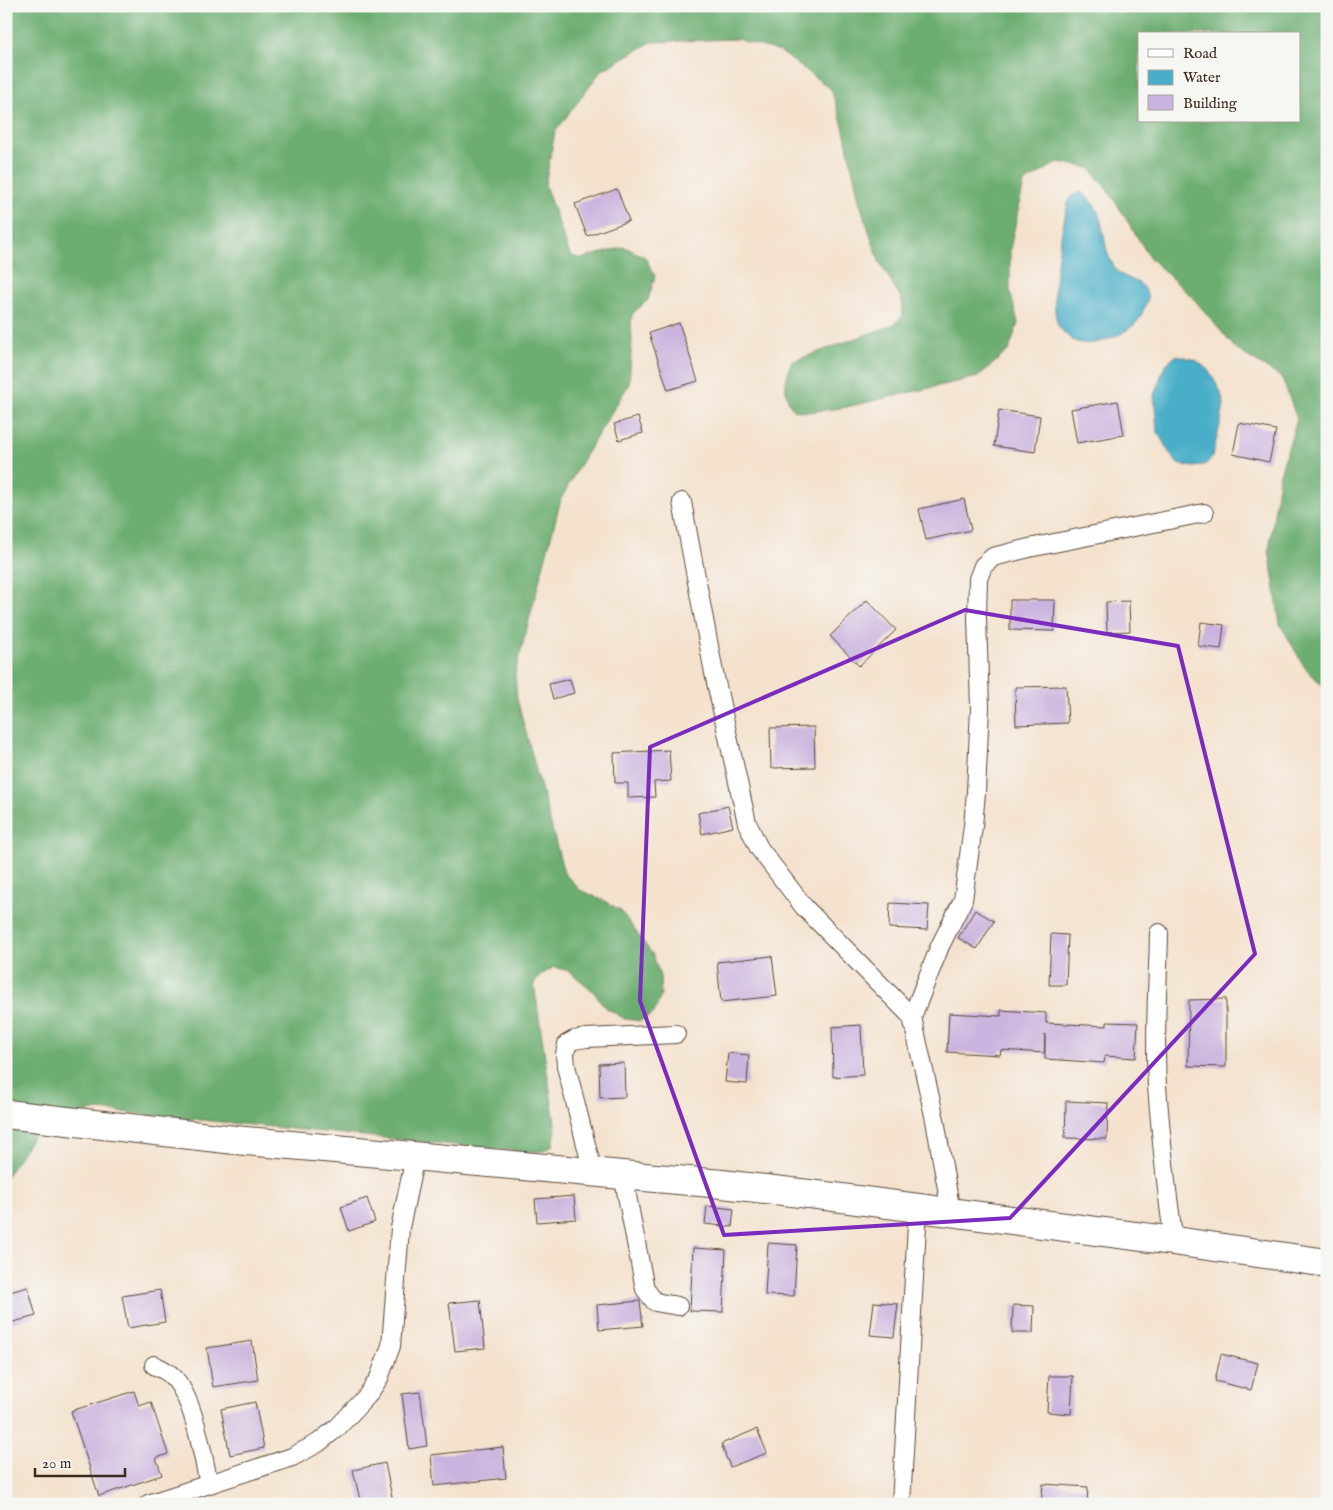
<svg xmlns="http://www.w3.org/2000/svg" width="1333" height="1510" font-family="'IM FELL English',serif">
<style>
.forest{fill:#6cad71;stroke:#546c48;fill-rule:evenodd}
.water{fill:#49afc8;stroke:#426c73}
.building{fill:#cab3de}
.lines{fill:none;stroke-linecap:round;stroke-linejoin:round}
.service-casing{stroke:#574638;stroke-width:20}
.minor-casing{stroke:#574638;stroke-width:30}
.service{stroke:#fff;stroke-width:18}
.minor{stroke:#fff;stroke-width:28}
.marked{fill:none;stroke:#7b2cbf;stroke-width:4;stroke-linejoin:round}
</style>
<rect width="100%" height="100%" fill="#f6f6f2"/>
<filter id="ink" filterUnits="userSpaceOnUse"><feTurbulence type="fractalNoise" baseFrequency=".02" numOctaves="2"/><feDisplacementMap in="SourceGraphic" scale="10" xChannelSelector="R" yChannelSelector="G"/><feConvolveMatrix kernelMatrix="1 2 1 2 8 2 1 2 1" color-interpolation-filters="sRGB"/></filter>
<filter id="wash" filterUnits="userSpaceOnUse"><feTurbulence type="fractalNoise" baseFrequency=".0096" numOctaves="4" result="noise"/><feDisplacementMap in="SourceGraphic" scale="20" xChannelSelector="R" yChannelSelector="G"/><feGaussianBlur stdDeviation="1.12" result="paint"/><feColorMatrix in="noise" values="0 0 0 0 0 0 0 0 0 0 0 0 0 0 0 0 0 1.4 0 .05"/><feComposite in="paint" operator="in"/></filter>
<g filter="url(#wash)">
<rect width="100%" height="100%" fill="#f4e2cd"/>
<!-- forest -->
<path class="forest" d="M6 6H1327V690L1305 668 1280 624 1269 550 1279 477 1297 419 1282 378 1236 349 1193 298 1150 258 1112 196 1090 168 1058 162 1024 183 1010 249V291L1018 323 1009 350 978 377 842 408 808 412 794 410C782 395 785 379 791 362L895 324 903 315 902 300 879 261 860 204 843 126 831 89 781 52 737 39 651 42 601 71 555 132 545 185 570 255 581 259 590 256 625 247 645 257 655 276 648 300 633 313 631 320 632 341 629 384 583 459 561 499 515 673 517 699 564 873 580 890 603 900 621 911 653 955 660 976 661 996 654 1013 640 1021 625 1019 606 1008 592 990 569 971 554 967 540 976 534 984 556 1130 553 1145 543 1151 527 1152 99 1110 73 1115 33 1136 6 1177ZM1139 34H1299V121H1139Z"/>
<!-- water -->
<g class="water">
<path d="M1080 192C1106 206 1100 235 1110 259 1112 263 1115 269 1118 272 1127 280 1145 281 1147 294 1149 300 1146 304 1144 309 1142 313 1140 319 1137 322 1123 336 1089 351 1071 339 1067 336 1060 329 1058 325 1048 301 1062 222 1070 197Z"/>
<path d="M1177 355 1196 360 1208 370 1220 390 1224 404 1221 421 1212 457 1206 464 1194 467 1178 464 1169 452 1157 431 1154 395 1165 365Z"/>
</g>
<g id="blocks">
<!-- building -->
<g class="building">
<path d="M617 189 629 221 587 236 575 204Z"/>
<path d="M679 323 698 381 668 390 649 333Z"/>
<path d="M1118 401 1124 435 1077 443 1071 409Z"/>
<path d="M999 410 1040 416 1035 452 994 446Z"/>
<path d="M638 417 643 433 619 440 614 424Z"/>
<path d="M1239 423 1276 430 1269 462 1233 454Z"/>
<path d="M964 499 971 530 926 540 919 509Z"/>
<path d="M867 600 896 630 859 666 830 636Z"/>
<path d="M1010 600H1055L1054 631 1010 630Z"/>
<path d="M1129 601 1130 631 1107 632 1106 602Z"/>
<path d="M1201 622 1224 625 1221 649 1198 646Z"/>
<path d="M570 679 574 693 553 699 549 684Z"/>
<path d="M1066 686 1068 723 1016 725 1015 687Z"/>
<path d="M814 727 815 767 771 768 770 728Z"/>
<path d="M669 750 671 781 654 782 655 797 628 798V783H615L614 753Z"/>
<path d="M728 806 733 827 702 834 698 813Z"/>
<path d="M890 903 929 905 927 930 889 928Z"/>
<path d="M975 910 994 921 977 949 958 938Z"/>
<path d="M1051 934 1068 935 1066 985H1049Z"/>
<path d="M772 956 777 996 721 1002 717 962Z"/>
<path d="M1226 999V1067L1188 1066 1189 1000Z"/>
<path d="M1001 1010 1046 1013V1023L1107 1026V1022L1138 1023 1136 1058 1105 1056 1104 1063 1045 1059V1034L1044 1053 1001 1050 1000 1055 947 1052 949 1013 1001 1016Z"/>
<path d="M861 1025 863 1075 833 1077 832 1027Z"/>
<path d="M728 1053 749 1055 747 1084 725 1082Z"/>
<path d="M624 1063 625 1097 600 1098 599 1064Z"/>
<path d="M1066 1101 1108 1103 1107 1139 1065 1138Z"/>
<path d="M574 1196 576 1219 537 1222 535 1199Z"/>
<path d="M367 1198 375 1222 349 1231 341 1207Z"/>
<path d="M707 1206 734 1209 732 1227 705 1224Z"/>
<path d="M768 1243 797 1245 794 1296 765 1295Z"/>
<path d="M693 1248 726 1250 723 1312 690 1311Z"/>
<path d="M28 1287 36 1316 6 1324V1293Z"/>
<path d="M160 1290 165 1322 128 1328 122 1296Z"/>
<path d="M480 1300 485 1348 455 1351 449 1303Z"/>
<path d="M640 1301 643 1326 599 1330 597 1305Z"/>
<path d="M874 1302 898 1304 894 1337 870 1335Z"/>
<path d="M1013 1305 1034 1306 1033 1333H1012Z"/>
<path d="M252 1341 258 1380 213 1387 207 1348Z"/>
<path d="M1221 1354 1258 1363 1251 1390 1215 1381Z"/>
<path d="M1049 1376H1073L1071 1414 1047 1412Z"/>
<path d="M134 1391 139 1406 151 1402 168 1454 156 1458 162 1475 99 1496 71 1411Z"/>
<path d="M420 1392 427 1446 409 1449 402 1394Z"/>
<path d="M255 1402 264 1448 230 1455 221 1409Z"/>
<path d="M757 1429 767 1453 730 1467 721 1444Z"/>
<path d="M503 1447 506 1478 434 1486 431 1455Z"/>
<path d="M385 1463 393 1502 384 1504H361L353 1470Z"/>
<path d="M1043 1484 1088 1487 1087 1504H1041Z"/>
</g>
</g>
</g>
<g filter="url(#ink)">
<use href="#blocks" fill-opacity="0" stroke="#574638" stroke-width="1"/>
<g class="lines">
<!-- service casing -->
<g class="service-casing">
<g id="service">
<path d="M682 502 714 673 747 823 759 848 804 907 912 1017 935 1120 951 1212"/>
<path d="M1159 933C1158 984 1154 1035 1157 1086 1161 1137 1166 1190 1174 1241"/>
<path d="M912 1017 940 946 963 900 973 826 976 792 980 708 977 618 978 579 983 566 993 557 1029 548 1204 513"/>
<path d="M593 1172 566 1066 565 1054 567 1044 574 1040 586 1038 676 1034"/>
<path d="M623 1175 645 1289 655 1302 678 1306"/>
<path d="M154 1365C160 1368 167 1371 171 1375 194 1396 202 1453 209 1484"/>
<path d="M148 1504 292 1457 318 1443 338 1427 367 1396 379 1378 391 1346 400 1228 415 1157"/>
<path d="M901 1504 918 1208"/>
</g>
</g>
<!-- minor casing -->
<g class="minor-casing">
<path id="minor" d="M6 1114 235 1140 722 1184 826 1196 1174 1241 1327 1263"/>
</g>
<!-- service -->
<use href="#service" class="service"/>
<!-- minor -->
<use href="#minor" class="minor"/>
</g>
</g>
<!-- marked area -->
<path class="marked" d="M965 610 1178 646 1255 954 1010 1218 724 1235 640 1001 650 747Z"/>
<!-- margin -->
<rect width="1333" height="1510" fill="none" stroke="#f6f6f2" stroke-width="25"/>
<!-- legend -->
<rect x="1138" y="32" width="162" height="90" fill="#f6f6f2" stroke="#aba49d"/>
<rect x="1148" y="49" width="25" height="8" fill="#ffffff" stroke="#aba49d"/>
<text x="1183" y="58" font-size="15" fill="#3b2a1e">Road</text>
<rect x="1148" y="70" width="25" height="15" fill="#49afc8" stroke="#aba49d"/>
<text x="1183" y="82" font-size="15" fill="#3b2a1e">Water</text>
<rect x="1148" y="95" width="25" height="15" fill="#cab3de" stroke="#aba49d"/>
<text x="1183" y="108" font-size="15" fill="#3b2a1e">Building</text>
<!-- scale -->
<path d="M35 1468v8h90v-8" fill="none" stroke="#3b2a1e" stroke-width="2.5"/>
<text x="42" y="1468" font-size="15" fill="#3b2a1e" stroke="#f6f6f2" stroke-width="4" paint-order="stroke">20 m</text>
</svg>
